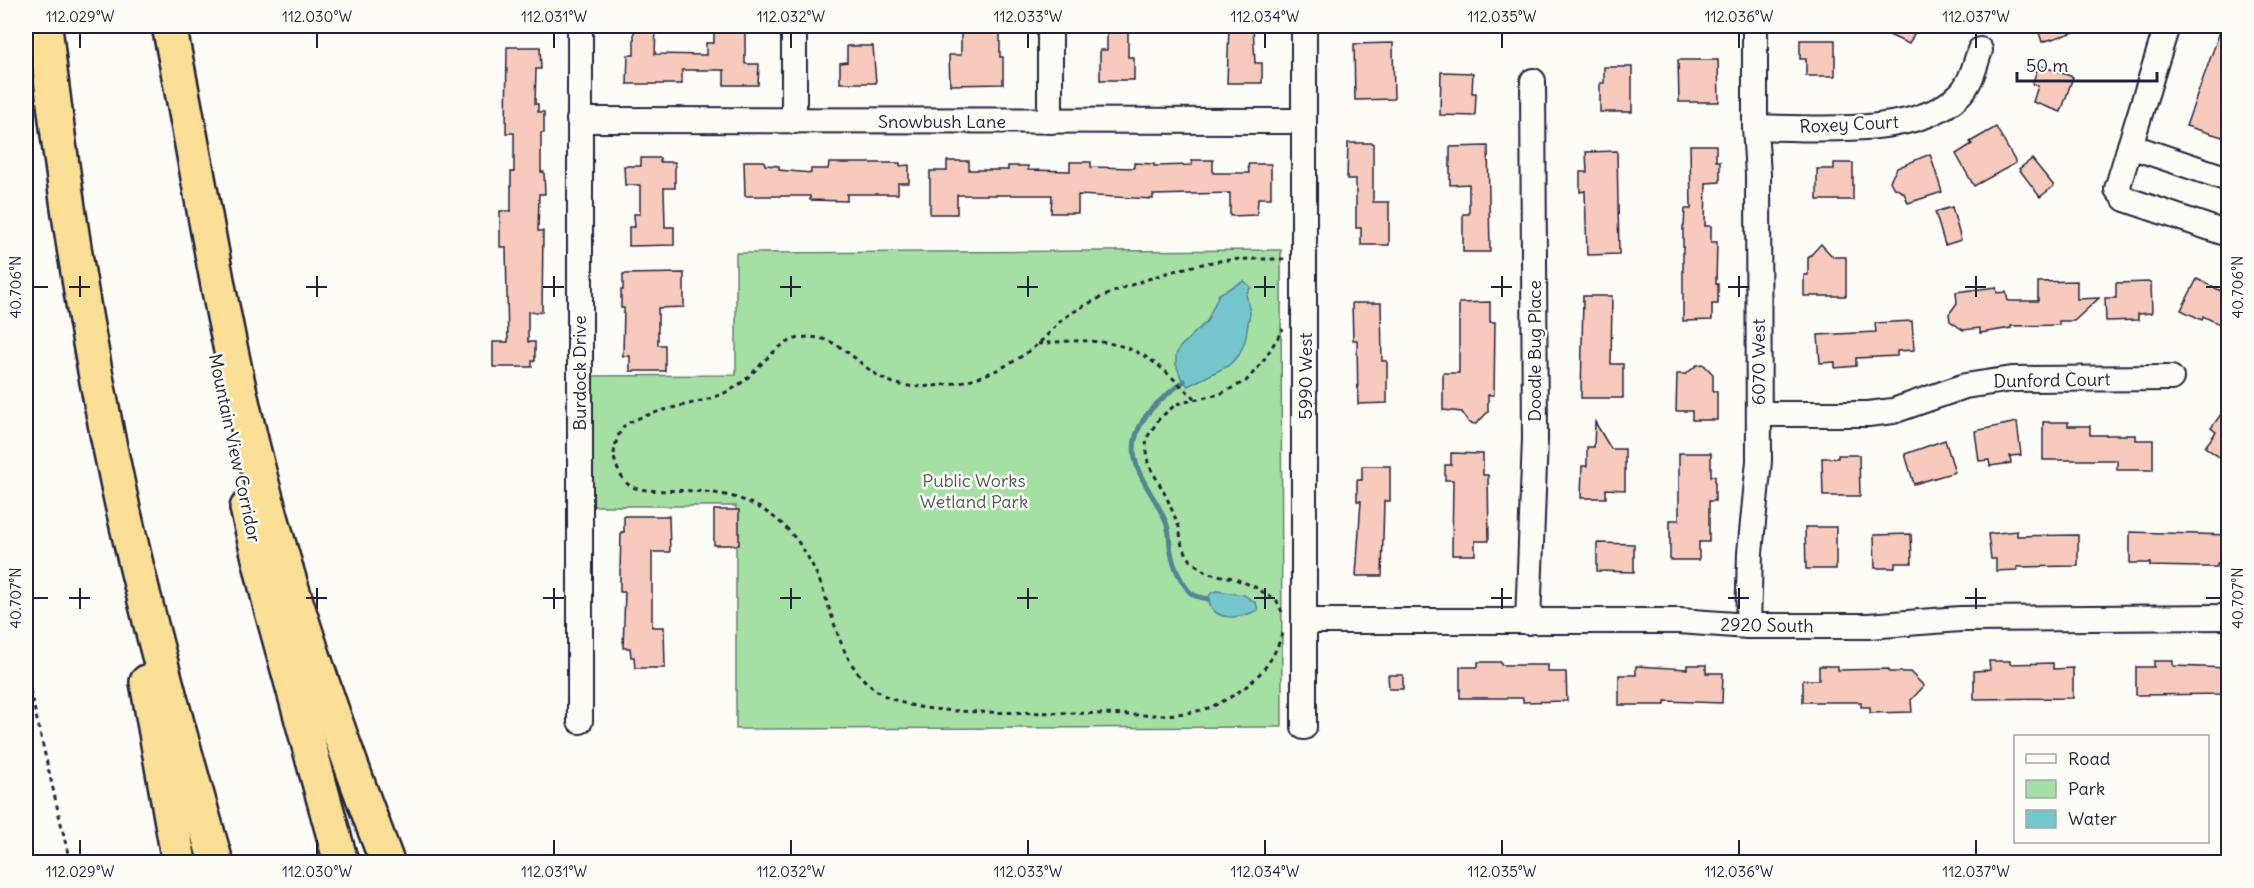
<svg xmlns="http://www.w3.org/2000/svg" width="2254" height="888" font-family="Delius,sans-serif">
<style>
.green{fill:#a6dfa4;stroke:#648070;stroke-width:1.5}
.water{fill:#76c7cd;stroke:#548593;stroke-width:1.5}
.lines{fill:none;stroke-linecap:round;stroke-linejoin:round}
.stream{stroke:#548593;stroke-width:5}
.building{fill:#f8cabe;stroke:#22223b;stroke-width:1.5}
.minor-casing{stroke:#22223b;stroke-width:28}
.highway-casing{stroke:#22223b;stroke-width:38}
.path{stroke:#22223b;stroke-width:3;stroke-dasharray:4.5 4.5;stroke-linecap:butt}
.minor{stroke:#fdfcf7;stroke-width:24}
.highway{stroke:#fbdf96;stroke-width:33}
.ticks{fill:none;stroke:#22223b;stroke-width:2}
.labels{text-anchor:middle;dominant-baseline:central;stroke-width:5;stroke-linejoin:round;paint-order:stroke}
.street-label{font-size:18px;fill:#22223b;stroke:#fdfcf7}
.park-label{font-size:18px;fill:#4a5b5a;stroke:#fdfcf7}
.neatline{fill:none;stroke:#22223b;stroke-width:2}
.ticks-label{font-size:15px;text-anchor:middle;fill:#22223b}
</style>
<rect width="100%" height="100%" fill="#fdfcf7"/>
<filter id="ink" filterUnits="userSpaceOnUse"><feTurbulence type="fractalNoise" baseFrequency=".0167" numOctaves="2"/><feDisplacementMap in="SourceGraphic" scale="12" xChannelSelector="R" yChannelSelector="G"/><feConvolveMatrix kernelMatrix="1 2 1 2 8 2 1 2 1" color-interpolation-filters="sRGB"/></filter>
<g filter="url(#ink)">
<!-- green -->
<path class="green" d="M1281 250 1282 727 736 729V506H593L592 376 736 375V253Z"/>
<!-- water -->
<g class="water">
<path d="M1244 281 1251 287 1246 294 1250 313 1245 341 1239 355 1228 366 1188 386 1181 378 1176 364V355L1180 347 1207 321 1219 294Z"/>
<path d="M1217 591 1244 595 1256 603 1258 610C1241 618 1214 624 1208 599L1211 593Z"/>
</g>
<g class="lines">
<!-- stream -->
<path class="stream" d="M1184 381C1165 396 1143 411 1136 436 1126 470 1157 495 1167 525 1170 534 1169 543 1171 552 1173 565 1180 580 1188 590 1193 597 1200 597 1208 599"/>
</g>
<!-- building -->
<g class="building">
<path d="M634 26H656L655 54 706 55V43H714V26H745V64H759L758 85H724V70H682V84H627L628 55H634Z"/>
<path d="M961 26H1000V57H1003V84L950 85 949 55H961Z"/>
<path d="M1107 26H1128V57H1134V80H1100V50H1107Z"/>
<path d="M1229 26H1253L1255 63H1262V83H1227Z"/>
<path d="M1869 26H1918L1909 44Z"/>
<path d="M2037 26H2085V29L2042 42Z"/>
<path d="M2222 26H2229V139L2186 126Z"/>
<path d="M1800 40H1835V76H1806V59H1800Z"/>
<path d="M1393 43 1394 99 1355 100 1354 44Z"/>
<path d="M847 46H873L876 83H840V63L847 62Z"/>
<path d="M507 47H540L541 69H536L535 104H538V112H544V133H541V172H544L545 194H539L538 231H543L542 312H528V342H535V361H532V367H493V342H508L506 247H500V211H511V172H514V133H506Z"/>
<path d="M1678 60H1718L1719 102H1679Z"/>
<path d="M2039 65 2073 77 2061 112 2033 102 2038 86 2032 84Z"/>
<path d="M1604 67H1632V112H1600V83H1604Z"/>
<path d="M1441 72 1473 73 1472 93H1476L1475 116 1440 115Z"/>
<path d="M1996 127 2016 163 1974 186 1956 154 1972 144 1970 142Z"/>
<path d="M1348 143H1373V202H1389V245H1361V228H1356V179H1347Z"/>
<path d="M1690 145H1716V161H1720V182L1706 183 1705 226H1711V242H1717L1716 284H1718V304H1712V320L1683 321V226H1684L1685 209H1691Z"/>
<path d="M1488 146 1490 252H1463V214H1469V184L1450 185V147Z"/>
<path d="M1617 151 1619 254 1587 255 1585 191 1580 192V172H1587L1586 152Z"/>
<path d="M1930 154 1942 192 1908 203 1904 193 1893 187 1890 181 1897 168Z"/>
<path d="M641 158H660V162H675V188H664L665 227H674V245L629 246V227H635L634 214H640V185H625L624 166H641Z"/>
<path d="M2032 159 2054 186 2040 197 2019 169Z"/>
<path d="M1192 160H1213V173H1249L1248 164H1271V198H1258L1257 215 1230 216V193L1153 195V199L1078 195V213H1051L1052 195H957V214H930V171H947V161H969V170H1008V166H1028V170L1070 171V162H1091V167L1134 168V163L1154 164V166L1192 165Z"/>
<path d="M744 161H764L765 165 779 166V170L811 173V169H828L829 163H900V166L909 165V183H898V194H847V201L810 200V196H745Z"/>
<path d="M1834 163H1853V200H1817V169H1834Z"/>
<path d="M1952 207 1961 240 1945 245 1935 212Z"/>
<path d="M1821 244 1833 257H1846V296H1804V275H1808V258Z"/>
<path d="M684 273V307L658 308V345H665V371H630V356H623L624 308H621V290H623V274Z"/>
<path d="M2197 279 2229 295V311L2221 325 2203 316 2202 320 2181 310Z"/>
<path d="M2077 281V299L2099 298 2074 321H2059V325L2011 326V328L1980 333V328L1963 330 1950 321 1949 314 1957 303 1956 292 1996 287 1997 293 2006 292 2008 301H2038V282Z"/>
<path d="M2151 282 2152 313 2138 314V320L2106 321 2105 298H2116V283Z"/>
<path d="M1583 296H1612L1611 364H1623V398H1581Z"/>
<path d="M1490 302V322H1495L1494 395H1488V412L1476 424 1469 423 1462 412 1443 410V373H1459V303Z"/>
<path d="M1352 303H1381L1382 361H1387V403L1358 404 1357 340H1353Z"/>
<path d="M1912 321 1914 350 1897 351V356L1856 358V366L1835 368V362L1820 363 1818 335 1876 332 1875 323Z"/>
<path d="M1703 364 1713 374V391H1717V420H1692V411H1676L1677 374H1686L1697 365Z"/>
<path d="M2229 403V464L2205 447 2216 432 2211 428Z"/>
<path d="M1595 422 1611 449H1625V490L1606 489V498H1581L1582 466H1587V447H1594Z"/>
<path d="M2017 422 2021 455 2010 456 2011 463 1990 466 1989 460 1979 461 1975 431Z"/>
<path d="M2043 422H2068V426H2090V435H2136V440H2153V470H2117V460H2043Z"/>
<path d="M1945 440 1955 472 1914 484 1905 454Z"/>
<path d="M1451 453 1483 454V475H1488L1489 541H1475V555H1452L1453 480H1445V465H1451Z"/>
<path d="M1679 453H1711V476H1715V501H1709V542H1699V560H1670V520H1679Z"/>
<path d="M1838 455H1859L1860 496H1823L1822 458H1838Z"/>
<path d="M1362 466H1390V501H1384L1382 576H1356L1361 501H1357V480H1362Z"/>
<rect x="714" y="510" width="25" height="35"/>
<path d="M624 516H669L670 552H652V627H664L665 668H635L634 657H631L630 648H623L625 592H620V572L621 532H624Z"/>
<path d="M1805 527H1836V569H1806Z"/>
<path d="M2017 531V536L2078 535V566L2017 567V570L1996 571V559H1991L1988 534Z"/>
<path d="M2130 532 2229 535V564H2217V567H2197L2150 566V563H2130Z"/>
<path d="M1911 534 1912 563H1895V568H1875L1874 535Z"/>
<path d="M1597 543 1634 544V572L1597 571Z"/>
<path d="M1989 661H2010V664L2053 663V669L2073 668V698L1974 699V671L1990 670Z"/>
<path d="M2154 661H2173V666L2229 668V694L2136 695V667H2154Z"/>
<path d="M1478 662H1501V665H1548V672H1566L1567 701 1523 702V698H1460V667H1478Z"/>
<path d="M1687 665H1706V673H1723L1722 703 1665 701V705H1619V675H1636V666L1687 669Z"/>
<path d="M1819 666H1838V670L1889 669V672H1910L1924 686 1911 700 1912 712 1870 713V707H1861V702H1803V680H1819Z"/>
<path d="M1388 675H1403V689H1389Z"/>
</g>
<g class="lines">
<!-- minor casing -->
<g class="minor-casing">
<g id="minor">
<path d="M1050 26V121"/>
<path d="M1304 26V727"/>
<path d="M2167 26 2130 146 2228 179"/>
<path d="M579 120 1304 121"/>
<path d="M794 121V26"/>
<path d="M1755 127C1811 128 1916 138 1959 95 1971 84 1975 65 1980 50"/>
<path d="M2130 146 2117 189 2125 199 2228 234"/>
<path d="M1759 414H1868L1893 411 1965 386 2012 379 2171 378"/>
<path d="M1305 621H1679L1748 626H1868L1960 619 2228 617"/>
<path d="M1528 622 1535 439 1533 81"/>
<path d="M1748 626 1750 553 1759 461 1758 175 1755 127V26"/>
<path d="M580 721V26"/>
</g>
</g>
<!-- highway casing -->
<g class="highway-casing">
<g id="highway">
<path d="M45 26C62 183 86 340 120 495 147 618 181 741 216 862"/>
<path d="M169 26C198 165 218 306 252 444 287 587 335 725 387 862"/>
<path d="M247 508 270 604 341 862"/>
<path d="M147 682 179 862"/>
</g>
</g>
<!-- path -->
<g class="path">
<path d="M1038 344C1077 339 1119 337 1152 361 1168 372 1180 386 1195 398"/>
<path d="M1282 612 1277 601 1255 587 1233 578 1207 573 1191 561 1182 546 1179 527 1167 498 1148 463 1146 439 1159 419 1176 404 1220 394 1246 381 1262 363 1283 329"/>
<path d="M1282 633C1273 668 1245 692 1213 706 1179 721 1108 713 1069 713 1022 712 972 714 925 708 906 705 887 699 873 688 845 665 839 637 828 605 815 563 795 525 754 505 735 495 713 492 692 491 676 489 641 494 629 485 621 479 615 465 614 456 614 447 618 433 624 426 631 420 645 416 654 413 681 404 713 402 737 386 762 369 776 338 808 337 841 337 857 365 884 379 905 390 931 387 955 383 987 377 1015 364 1040 342 1048 335 1055 326 1063 319 1096 294 1171 269 1213 262 1237 258 1261 259 1285 259"/>
<path d="M26 673 70 862"/>
</g>
<!-- minor -->
<use href="#minor" class="minor"/>
<!-- highway -->
<use href="#highway" class="highway"/>
</g>
</g>
<!-- ticks -->
<path class="ticks" d="M80 33V48M317 33V48M554 33V48M791 33V48M1028 33V48M1265 33V48M1502 33V48M1739 33V48M1976 33V48M80 276V297M317 276V297M554 276V297M791 276V297M1028 276V297M1265 276V297M1502 276V297M1739 276V297M1976 276V297M33 287H48M69 287H90M306 287H327M543 287H564M780 287H801M1017 287H1038M1254 287H1275M1491 287H1512M1728 287H1749M1965 287H1986M2206 287H2221M80 588V609M317 588V609M554 588V609M791 588V609M1028 588V609M1265 588V609M1502 588V609M1739 588V609M1976 588V609M33 598H48M69 598H90M306 598H327M543 598H564M780 598H801M1017 598H1038M1254 598H1275M1491 598H1512M1728 598H1749M1965 598H1986M2206 598H2221M80 840V855M317 840V855M554 840V855M791 840V855M1028 840V855M1265 840V855M1502 840V855M1739 840V855M1976 840V855"/>
<g class="labels">
<!-- street labels -->
<g class="street-label">
<text x="942" y="121">Snowbush Lane</text>
<text transform="translate(1849 124) rotate(-3)">Roxey Court</text>
<text transform="translate(1534 351) rotate(-90)">Doodle Bug Place</text>
<text transform="translate(1758 362) rotate(-90)">6070 West</text>
<text transform="translate(579 373) rotate(-90)">Burdock Drive</text>
<text transform="translate(1305 376) rotate(-90)">5990 West</text>
<text transform="translate(2052 380) rotate(-1)">Dunford Court</text>
<text transform="translate(235 448) rotate(78)">Mountain View Corridor</text>
<text transform="translate(1767 625) rotate(1)">2920 South</text>
</g>
<!-- park labels -->
<g class="park-label">
<text x="974" y="480">Public Works<tspan x="974" dy="21">Wetland Park</tspan></text>
</g>
</g>
<!-- margin -->
<rect width="2254" height="888" fill="none" stroke="#fdfcf7" stroke-width="66"/>
<!-- legend -->
<rect x="2014" y="735" width="195" height="108" fill="#fdfcf7" stroke="#a5a5ac" stroke-width="1.5"/>
<rect x="2026" y="754" width="30" height="9" fill="#fdfcf7" stroke="#a5a5ac" stroke-width="1.5"/>
<text x="2068" y="765" font-size="18" fill="#22223b">Road</text>
<rect x="2026" y="780" width="30" height="18" fill="#a6dfa4" stroke="#a5a5ac" stroke-width="1.5"/>
<text x="2068" y="795" font-size="18" fill="#22223b">Park</text>
<rect x="2026" y="810" width="30" height="18" fill="#76c7cd" stroke="#a5a5ac" stroke-width="1.5"/>
<text x="2068" y="825" font-size="18" fill="#22223b">Water</text>
<!-- scale -->
<path d="M2017 72v9h140v-9" fill="none" stroke="#22223b" stroke-width="3"/>
<text x="2026" y="72" font-size="18" fill="#22223b" stroke="#fdfcf7" stroke-width="4.5" paint-order="stroke">50 m</text>
<rect x="33" y="33" width="2188" height="822" class="neatline"/>
<g class="ticks-label">
<text x="80" y="22">112.029°W</text>
<text x="317" y="22">112.030°W</text>
<text x="554" y="22">112.031°W</text>
<text x="791" y="22">112.032°W</text>
<text x="1028" y="22">112.033°W</text>
<text x="1265" y="22">112.034°W</text>
<text x="1502" y="22">112.035°W</text>
<text x="1739" y="22">112.036°W</text>
<text x="1976" y="22">112.037°W</text>
<text transform="translate(2238 287) rotate(-90)" y="5">40.706°N</text>
<text transform="translate(16 287) rotate(-90)" y="5">40.706°N</text>
<text transform="translate(2238 598) rotate(-90)" y="5">40.707°N</text>
<text transform="translate(16 598) rotate(-90)" y="5">40.707°N</text>
<text x="80" y="877">112.029°W</text>
<text x="317" y="877">112.030°W</text>
<text x="554" y="877">112.031°W</text>
<text x="791" y="877">112.032°W</text>
<text x="1028" y="877">112.033°W</text>
<text x="1265" y="877">112.034°W</text>
<text x="1502" y="877">112.035°W</text>
<text x="1739" y="877">112.036°W</text>
<text x="1976" y="877">112.037°W</text>
</g>
</svg>
